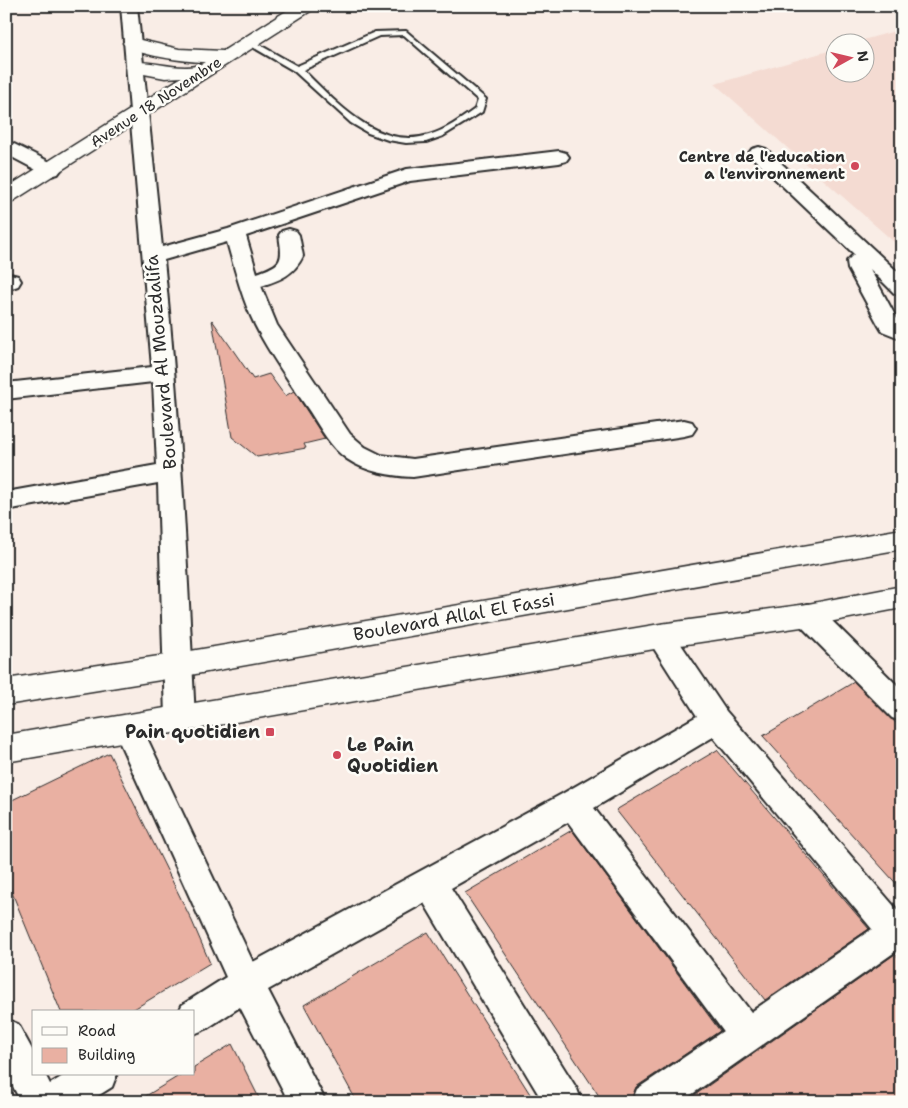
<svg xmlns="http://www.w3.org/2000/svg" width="908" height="1108" font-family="'Shantell Sans',sans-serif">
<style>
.built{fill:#f4dbd2}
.building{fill:#e9b0a2;stroke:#2b2b2b}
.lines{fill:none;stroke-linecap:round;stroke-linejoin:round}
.service-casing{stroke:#2b2b2b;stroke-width:4}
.minor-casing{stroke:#2b2b2b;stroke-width:4}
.tertiary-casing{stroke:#2b2b2b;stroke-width:3}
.secondary-casing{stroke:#2b2b2b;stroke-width:3}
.service{fill:#fdfcf7;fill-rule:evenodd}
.minor{fill:#fdfcf7;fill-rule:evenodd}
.tertiary{fill:#fdfcf7;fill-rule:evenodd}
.secondary{fill:#fdfcf7;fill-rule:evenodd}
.poi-dot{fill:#d1495b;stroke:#fdfcf7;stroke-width:2}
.labels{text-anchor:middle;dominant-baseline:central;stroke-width:5;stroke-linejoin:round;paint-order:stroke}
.far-street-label{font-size:15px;fill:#2b2b2b;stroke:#fdfcf7}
.far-poi-label{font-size:15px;font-weight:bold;fill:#2b2b2b;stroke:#fdfcf7;text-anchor:end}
.street-label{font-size:18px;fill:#2b2b2b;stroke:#fdfcf7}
.poi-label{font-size:18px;font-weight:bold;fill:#2b2b2b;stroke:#fdfcf7;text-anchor:end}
</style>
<rect width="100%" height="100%" fill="#f9ede6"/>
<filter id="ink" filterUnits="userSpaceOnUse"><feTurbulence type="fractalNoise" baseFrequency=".02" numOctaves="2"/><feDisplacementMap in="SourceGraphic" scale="10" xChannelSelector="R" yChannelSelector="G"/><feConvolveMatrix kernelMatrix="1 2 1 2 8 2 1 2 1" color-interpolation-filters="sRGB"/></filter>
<g filter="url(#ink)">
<!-- built -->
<path class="built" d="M902 29V249L715 84 835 49 836 72H866V42H856Z"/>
<!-- building -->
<g class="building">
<path d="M212 320 253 379 269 374 285 396 294 391 325 439 304 444 306 448 257 457 232 437Z"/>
<path d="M854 682 902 729V890L763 736Z"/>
<path d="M717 750 869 929 765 1000 616 810Z"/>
<path d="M109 753 192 921 210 963 129 1012H61L6 878V803Z"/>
<path d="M572 830 720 1031 636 1087 630 1102H603L465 893Z"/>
<path d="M428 932 535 1102H357L304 1005Z"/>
<path d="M895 954 902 962V1102H685Z"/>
<path d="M232 1044 261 1102H136L182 1074H194V1067Z"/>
</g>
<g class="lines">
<!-- service casing -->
<g class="service-casing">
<path id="service" d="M406 31 486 99 482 112 443 136 426 142 406 143 388 140 368 133 351 123 294 71 244 42 251 40 297 66 375 32ZM404 35 478 100 475 109C461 119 446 130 429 135 378 151 335 101 303 70L379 36Z"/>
</g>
<!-- minor casing -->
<g class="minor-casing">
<g id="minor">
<path d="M121 6H137L162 247 228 229 407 169 559 151 566 153 569 157 566 161 559 163 410 181 246 236 257 273C283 264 283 261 279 235L282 231 289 229 296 231 299 235 303 256C294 275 280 280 261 286L277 325 350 434 365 447 381 455 413 459 684 420 692 422 696 428 692 434 684 436 413 477C391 476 366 472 347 459 331 448 321 429 310 412 291 384 270 355 255 325 242 299 235 270 227 242L164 260C180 413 187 565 195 718L190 727 180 730 170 727 165 718 158 483 6 510V492L157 465 153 382 6 399V383L152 367Z"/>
<path d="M6 140 58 166 61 170 58 174 51 176 44 174 6 154Z"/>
<path d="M759 147 766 149 902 276V295L894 293 870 269 898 321 902 323V339L882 331 879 326 848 269 847 261 854 254 752 157 749 153 752 149Z"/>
<path d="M10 274 18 276 21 281 18 286 6 290V275Z"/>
<path d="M808 604 818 607 902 690V721L892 718 798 623 794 615 798 607Z"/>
<path d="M660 625 670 628 726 711 900 913 902 912V947L681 1102H632L637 1089 723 1031 568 822 451 888 577 1089 582 1102H543L424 903 268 990 326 1102H289L240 1007 206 1029 194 1034V1012H179L182 1005 226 977 113 728 118 719 128 715 138 719 253 962 562 794 697 716 646 636 650 628ZM713 737 872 929 751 1012 594 808Z"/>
<path d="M6 1019 18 1024 34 1053V1074H45L50 1084 66 1074H117L112 1087 88 1102H21L6 1073Z"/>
</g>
</g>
<!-- tertiary casing -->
<g class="tertiary-casing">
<path id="tertiary" d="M294 6H314L312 10 13 201 6 203V188L182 77 165 78 128 71 126 67 128 63C150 58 185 75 205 62 189 62 131 55 123 43L126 39 132 38 179 49 223 51Z"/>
</g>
<!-- secondary casing -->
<g class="secondary-casing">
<g id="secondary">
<path d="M902 529V549L179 677 6 705V679L179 653Z"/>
<path d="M902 586V608L808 626 660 648 6 762V735L660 624 808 604Z"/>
</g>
</g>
<!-- service -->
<use href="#service" class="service"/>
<!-- minor -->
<use href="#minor" class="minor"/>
<!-- tertiary -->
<use href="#tertiary" class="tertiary"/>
<!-- secondary -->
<use href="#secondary" class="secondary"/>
</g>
</g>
<!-- markers -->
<g class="poi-dot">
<circle cx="855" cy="166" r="5"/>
<rect x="265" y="727" width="10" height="10" rx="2.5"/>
<circle cx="337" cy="755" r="5"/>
</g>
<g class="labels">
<!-- far-street labels -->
<g class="far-street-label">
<text transform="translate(156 102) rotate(-33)">Avenue 18 Novembre</text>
</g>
<!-- far-poi labels -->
<g class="far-poi-label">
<text x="845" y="157">Centre de l'education<tspan x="845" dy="17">a l'environnement</tspan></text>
</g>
<!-- street labels -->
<g class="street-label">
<text transform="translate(161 362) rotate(-95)">Boulevard Al Mouzdalifa</text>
<text transform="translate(454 617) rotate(-10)">Boulevard Allal El Fassi</text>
</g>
<!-- poi labels -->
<g class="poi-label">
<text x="260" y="732">Pain quotidien</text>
<text x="347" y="745" text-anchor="start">Le Pain<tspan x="347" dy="21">Quotidien</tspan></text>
</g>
</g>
<!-- margin -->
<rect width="908" height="1108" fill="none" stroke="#fdfcf7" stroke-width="25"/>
<rect x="12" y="12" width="883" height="1083" fill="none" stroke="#2b2b2b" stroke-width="2" filter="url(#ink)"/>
<!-- legend -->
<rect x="32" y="1010" width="162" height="65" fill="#fdfcf7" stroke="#a9a8a5"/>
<rect x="42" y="1027" width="25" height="8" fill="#fdfcf7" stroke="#a9a8a5"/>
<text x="78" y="1036" font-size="15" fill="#2b2b2b">Road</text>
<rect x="42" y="1048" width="25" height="15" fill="#e9b0a2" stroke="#a9a8a5"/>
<text x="78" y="1060" font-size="15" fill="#2b2b2b">Building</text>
<!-- north arrow -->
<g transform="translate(850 58) rotate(82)"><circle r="24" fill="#fdfcf7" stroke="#a9a8a5"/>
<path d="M0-4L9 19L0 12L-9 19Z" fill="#d1495b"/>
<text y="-8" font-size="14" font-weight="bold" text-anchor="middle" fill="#2b2b2b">N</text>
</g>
</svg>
